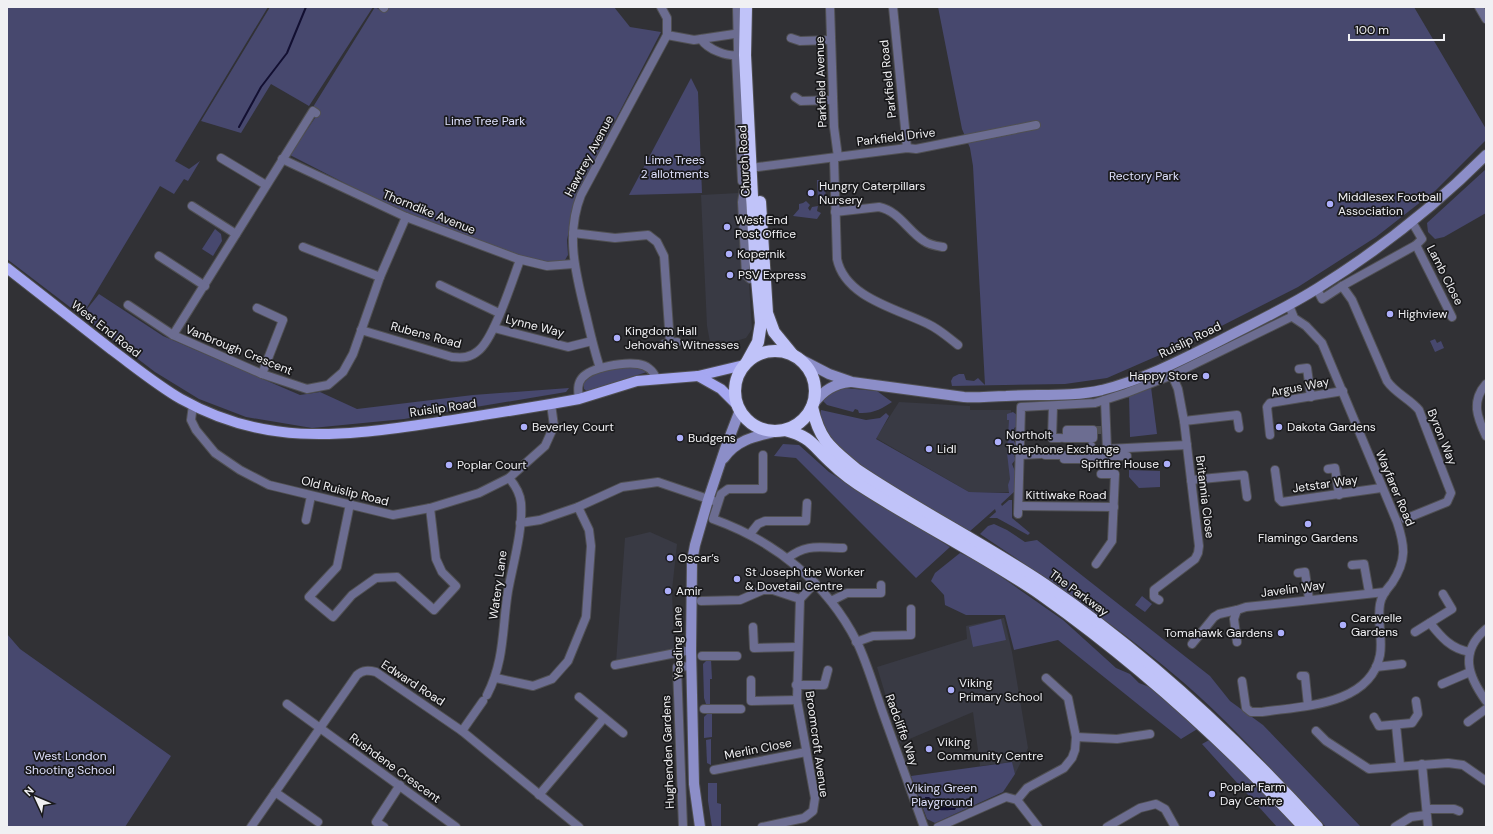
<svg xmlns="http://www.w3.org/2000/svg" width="1493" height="834" font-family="'DM Sans',sans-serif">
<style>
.built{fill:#393a44}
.green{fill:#47486e}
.water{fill:#120f31}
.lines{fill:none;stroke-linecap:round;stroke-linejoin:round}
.stream{stroke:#120f31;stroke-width:2}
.street-tunnel{stroke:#4e4e52;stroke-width:8;stroke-dasharray:8 4;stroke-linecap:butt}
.street-casing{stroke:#505053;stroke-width:10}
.secondary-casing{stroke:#505053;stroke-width:12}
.primary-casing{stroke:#505053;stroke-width:12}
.highway-casing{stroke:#505053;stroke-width:14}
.street{stroke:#6c6d91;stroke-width:8}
.secondary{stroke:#8c8ec8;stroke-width:10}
.primary{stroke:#a5a7f1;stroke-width:10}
.highway{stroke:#c0c3f9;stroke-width:12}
.poi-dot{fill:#adaffb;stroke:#19191b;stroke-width:1.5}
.labels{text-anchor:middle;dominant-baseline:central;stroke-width:3.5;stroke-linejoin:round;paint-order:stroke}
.street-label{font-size:12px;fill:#f0f0f3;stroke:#19191b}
.park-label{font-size:12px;fill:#dfe1fd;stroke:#19191b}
.poi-label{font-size:12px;fill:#f0f0f3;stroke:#19191b;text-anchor:start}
</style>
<rect width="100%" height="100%" fill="#313135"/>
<!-- built -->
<g class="built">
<path d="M739 193 741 272 749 283 752 329 746 338 722 345 720 340 710 342 707 326 701 195Z"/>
<path d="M899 402 970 406V410H1011L1013 492H969L876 438Z"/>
<path d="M650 532 677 544 672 590 674 652 616 663 625 538Z"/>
<path d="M1004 618 1012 652 1028 748 1015 774 1011 762 980 766 973 712 900 743 877 667 967 639 966 626Z"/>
</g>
<!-- green -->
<g class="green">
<path d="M7 7H268L175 161 189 169 200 161 188 181 184 179 174 194 160 186 83 314 99 294 163 336 300 395 320 392 357 409 473 395 569 388 566 392 404 419 312 428 246 417 199 399 155 372 7 259Z"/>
<path d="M270 7H373L309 106 271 84 241 133 201 121Z"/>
<path d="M375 7 382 11 383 7H614L630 27 661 32 577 194 567 240 568 255 565 260 558 263 521 257 399 211 290 155 319 112 313 107Z"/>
<path d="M938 7H1414L1486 129V140L1436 190 1376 237 1298 287 1194 340 1107 378 1065 384 952 386 951 381 953 377 959 374H964L966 380 974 381 978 378 985 385 973 166 970 148 962 129Z"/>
<path d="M691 78 698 92 702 193 629 195Z"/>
<path d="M1486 169V213L1444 237 1435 239 1428 232 1427 223Z"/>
<path d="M817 180H820L821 184 825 183 826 203 818 204Z"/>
<path d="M806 201 810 205 808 208 810 211 812 207 818 206 817 211 821 213 817 219 793 216 799 209V204L803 203Z"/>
<path d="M215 229 221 234 222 241 213 256 202 249Z"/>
<path d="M1435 339 1437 343 1441 341 1444 348 1435 352 1430 341Z"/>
<path d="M638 366 647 372 587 391 584 389V383C597 367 619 368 638 366Z"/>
<path d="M1151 387 1157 434 1130 437 1129 394Z"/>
<path d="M844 388 877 391 892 402C883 408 873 414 859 413L858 410 855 409 853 412 827 405 823 401 830 393Z"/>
<path d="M821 410 866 420 880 418 886 413 889 416 876 439 969 492 1009 493 1008 485 1010 479 1007 453 1009 420H1007V414L1013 412 1017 415 1016 427 1014 428 1016 436 1014 441 1017 447 1016 449 1017 453 1014 456 1016 459 1012 464 1017 476 1014 480 1016 483 1015 491 1001 504 1002 506 1009 500H1012V518L1030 533 1028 535 997 518H989L996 512 995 509 969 532C934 513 832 464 821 425 819 421 821 415 821 410Z"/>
<path d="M783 444 799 445 829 472 950 547 916 578 796 458 774 456Z"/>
<path d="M1129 470 1160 471V487L1139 488 1129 477Z"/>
<path d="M994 524 1007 530 1025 542 1037 540 1210 676 1230 701 1263 725 1361 827H1326C1279 778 1234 726 1183 682 1119 627 1050 581 980 534L988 526Z"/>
<path d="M960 553 980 562 1063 620 1116 668 1130 674 1139 683 1152 688 1199 728 1181 739 1058 640 1014 650 1005 615H966L945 605 944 595 931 581 935 573Z"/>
<path d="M1142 596 1152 604 1145 612 1135 605Z"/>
<path d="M1001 619 1006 640 973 647 969 627Z"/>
<path d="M7 634 20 649 171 756 125 827H7Z"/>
<path d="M711 659 712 679H710V706L706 704 704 698 703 664 707 660Z"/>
<path d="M712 712V737L704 738V717L708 713Z"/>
<path d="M711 739V765L707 763 706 740Z"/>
<path d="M1211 739 1242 769 1296 827H1277L1202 744Z"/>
<path d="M1012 762 1015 774 1003 792 935 823 927 819 911 776Z"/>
<path d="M708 783H717V803L721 804V827H712L708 801Z"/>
</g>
<!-- water -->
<path class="water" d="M925 797H929L940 806 956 808 955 810C944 810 926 813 925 797Z"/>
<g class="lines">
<!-- stream -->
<path class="stream" d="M239 127 261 87 287 53 306 7"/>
<!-- street-tunnel -->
<path class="street-tunnel" d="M1094 430H1101"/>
<!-- street casing -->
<g class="street-casing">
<g id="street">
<path d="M383 7 384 8"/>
<path d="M737 7 738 51 736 56 742 181"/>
<path d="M830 7 834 127 838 157"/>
<path d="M893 7 907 148"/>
<path d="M1479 7 1486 19"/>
<path d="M667 35 694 40 741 33"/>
<path d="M791 38 800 41 831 40"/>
<path d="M701 39C708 50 728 57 740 55"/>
<path d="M795 97 801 101 833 100"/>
<path d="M316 113 313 111 173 335 262 374 307 389 328 385 343 372 353 354 380 277 406 217"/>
<path d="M221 158 266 185"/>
<path d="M834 158 837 259C845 298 898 309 928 324 939 329 949 338 958 345"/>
<path d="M282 159 406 217 518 259 547 266 573 264"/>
<path d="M758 167 907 148 916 149 1036 125"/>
<path d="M752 187 744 189 742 202 746 275 750 279H756"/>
<path d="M192 206 236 234"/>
<path d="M835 212 879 207C899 211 908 231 924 241 929 245 937 246 943 247"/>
<path d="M573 233 615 238 648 235 657 242 664 256 670 343"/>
<path d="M1416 245 1452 317"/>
<path d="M303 247 380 277"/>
<path d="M159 256 205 286"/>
<path d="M440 285 499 313"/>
<path d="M1342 286 1416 245 1422 239 1412 222"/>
<path d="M1317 289 1322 299 1342 286 1352 300 1387 381C1395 393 1410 399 1419 410L1451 493 1447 502 1405 519"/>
<path d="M128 305 173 335"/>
<path d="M257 308 283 320 262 374"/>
<path d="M494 328 568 347 592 341"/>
<path d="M361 330 452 357C462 358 470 358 478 351 494 339 512 281 520 260"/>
<path d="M664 344 677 342"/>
<path d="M600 368C594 350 590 332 586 315 576 275 565 235 581 195L667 35V18L661 7"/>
<path d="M1299 369 1307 368 1311 397"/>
<path d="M1486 384C1471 401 1477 417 1486 436"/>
<path d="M579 399C578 391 577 384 582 378 591 367 624 362 638 364 646 365 653 370 656 378"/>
<path d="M1105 400 1107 449 1187 445"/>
<path d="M193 405 191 420 196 430 215 453 240 470 269 485 393 515 430 508 479 493 509 478 545 446 554 426 551 404"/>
<path d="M1053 406 1052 438H1060"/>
<path d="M1184 421 1237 415 1239 428"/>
<path d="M1270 435 1267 407 1270 403 1343 391"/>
<path d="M1064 438H1093V430H1067V438"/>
<path d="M763 455V489H728L721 494 713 519C775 541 827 583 857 642 868 665 875 691 884 716 897 753 911 790 924 827"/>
<path d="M1021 455 1041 454"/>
<path d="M1045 455H1064V459H1091V456H1127"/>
<path d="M1091 456V446"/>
<path d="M1328 469 1335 468 1339 495"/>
<path d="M1275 470 1279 499 1282 502 1381 488"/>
<path d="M1191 480 1244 475 1247 497"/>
<path d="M350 504 337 567 309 597 333 617 352 595 376 578 397 577 434 610 456 586 442 572 436 559 430 508"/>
<path d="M1019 506 1114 507"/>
<path d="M1018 514 1021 407 1095 403 1126 393 1172 375 1293 316"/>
<path d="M306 520 311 496"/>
<path d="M520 523 540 520 578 507 622 487 658 482 714 501"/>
<path d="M750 534 758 524 765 521H806L807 503"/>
<path d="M788 558C807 543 820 548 843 548"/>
<path d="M1096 564 1112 541 1115 474H1101"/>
<path d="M1352 565 1364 564 1369 592"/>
<path d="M1298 573 1305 572 1309 599"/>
<path d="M1159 600 1154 597V590L1195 559 1198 553 1199 546 1184 421 1178 389 1172 375"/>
<path d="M701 601 740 600 763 590H773L800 599"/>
<path d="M831 601 847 593H881V585"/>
<path d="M1430 623C1441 637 1451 649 1470 652"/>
<path d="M753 627 754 648 797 647"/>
<path d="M1486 629C1459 652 1468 676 1486 701"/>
<path d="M1415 632 1452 609 1443 594"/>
<path d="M856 642 873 636 911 635V609"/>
<path d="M1237 642 1234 619 1237 610 1246 607 1385 592"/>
<path d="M1192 644 1214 617 1219 614 1237 610"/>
<path d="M702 656H737"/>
<path d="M615 665 691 650"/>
<path d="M1376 667 1402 664"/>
<path d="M1301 676H1305L1308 705"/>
<path d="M496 678 533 686 552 679 568 661 586 617 591 546 589 530 578 507"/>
<path d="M751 680V701L797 700"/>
<path d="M1242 681 1246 708 1251 712H1262C1301 706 1370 706 1380 655 1383 638 1377 621 1380 604 1381 596 1387 589 1392 583 1407 560 1405 546 1397 522L1322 343 1306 326 1294 318 1289 305"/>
<path d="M1442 684 1470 672"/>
<path d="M796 685H824L828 670"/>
<path d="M487 695C505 660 502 628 508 591 513 564 523 530 521 503 520 493 515 485 509 478"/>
<path d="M579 697 623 733"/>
<path d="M287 704 456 827"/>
<path d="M704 709H741"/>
<path d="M1374 717 1379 726 1412 723 1418 714 1416 701"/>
<path d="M1468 722 1486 709"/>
<path d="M1396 725 1400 765"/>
<path d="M462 731 483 701"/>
<path d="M1316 731 1326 741 1369 769 1448 763 1463 765 1486 781"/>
<path d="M1076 737 1117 739 1150 734"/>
<path d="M1422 764 1428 827"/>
<path d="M714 770 806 752"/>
<path d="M275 792 318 822"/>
<path d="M539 795 604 718"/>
<path d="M1017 800 1027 788 1064 768 1072 758 1075 750 1076 737 1068 698 1046 678"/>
<path d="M1427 809H1454L1459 811"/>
<path d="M251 827 357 675C363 670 368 670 376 672L462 731 579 827"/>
<path d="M384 827 376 822 400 785"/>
<path d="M683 827 677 667 691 666"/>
<path d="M762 827 804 818 813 811 815 798 797 700 800 599 815 583"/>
<path d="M938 827 1006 797 1017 800 1038 827"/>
<path d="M1107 827 1140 808 1156 804 1165 809 1175 827"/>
<path d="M1395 827 1411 817 1426 815"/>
</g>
</g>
<!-- secondary casing -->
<g class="secondary-casing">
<g id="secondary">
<path d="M800 359 829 374 852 382 964 397C978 398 991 396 1006 396 1038 394 1071 397 1102 390 1146 379 1185 358 1225 338 1256 322 1288 307 1318 288 1379 250 1435 206 1486 155"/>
<path d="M814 403C824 390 834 384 850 382"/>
<path d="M724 458C737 439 757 436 778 431"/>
<path d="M700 827 694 784 691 650 692 561 695 545 708 500 725 449 740 410"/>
</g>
</g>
<!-- primary casing -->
<g class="primary-casing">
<g id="primary">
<path d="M7 268C42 295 77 323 112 350 135 367 157 385 181 399 263 445 337 437 425 424 467 418 509 411 551 404L579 399 637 381 698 376 744 365"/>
<path d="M698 376 721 389 738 406"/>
</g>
</g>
<!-- highway casing -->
<g class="highway-casing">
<g id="highway">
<path d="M746 7 745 55 755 257 761 323 758 342 747 362"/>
<path d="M760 202 767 313 774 332 792 354"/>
<circle cx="775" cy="391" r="40"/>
<path d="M812 407C820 442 831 448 857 470 918 511 984 544 1045 585 1146 654 1235 737 1317 827"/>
<path d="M785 430C812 437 813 446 832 463 843 474 856 483 869 491 926 527 987 557 1042 595 1138 663 1224 741 1304 827"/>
</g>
</g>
<!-- street -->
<use href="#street" class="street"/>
<!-- secondary -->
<use href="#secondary" class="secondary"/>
<!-- primary -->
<use href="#primary" class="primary"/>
<!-- highway -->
<use href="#highway" class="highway"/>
</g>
<!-- markers -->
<g class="poi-dot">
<circle cx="811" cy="193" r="4"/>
<circle cx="1330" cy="204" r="4"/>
<circle cx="727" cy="227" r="4"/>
<circle cx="729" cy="254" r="4"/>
<circle cx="730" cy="275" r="4"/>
<circle cx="1390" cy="314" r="4"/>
<circle cx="617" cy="338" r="4"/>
<circle cx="1206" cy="376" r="4"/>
<circle cx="524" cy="427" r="4"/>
<circle cx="1279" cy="427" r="4"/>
<circle cx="680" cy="438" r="4"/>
<circle cx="998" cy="442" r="4"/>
<circle cx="929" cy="449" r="4"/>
<circle cx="1167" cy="464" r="4"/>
<circle cx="449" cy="465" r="4"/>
<circle cx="1308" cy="524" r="4"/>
<circle cx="670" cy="558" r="4"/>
<circle cx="737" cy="579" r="4"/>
<circle cx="668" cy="591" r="4"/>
<circle cx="1343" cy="625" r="4"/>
<circle cx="1281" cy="633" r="4"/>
<circle cx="951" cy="690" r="4"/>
<circle cx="929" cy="749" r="4"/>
<circle cx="1212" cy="794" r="4"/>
</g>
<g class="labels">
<!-- street labels -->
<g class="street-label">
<text transform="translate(888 79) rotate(-96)">Parkfield Road</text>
<text transform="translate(821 82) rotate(-92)">Parkfield Avenue</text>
<text transform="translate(896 137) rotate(-7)">Parkfield Drive</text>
<text transform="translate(589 156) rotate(-62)">Hawtrey Avenue</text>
<text transform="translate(744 161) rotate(-93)">Church Road</text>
<text transform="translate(429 212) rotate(22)">Thorndike Avenue</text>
<text transform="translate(1445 275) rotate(63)">Lamb Close</text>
<text transform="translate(535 326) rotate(14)">Lynne Way</text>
<text transform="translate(106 329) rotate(38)">West End Road</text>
<text transform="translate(426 335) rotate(15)">Rubens Road</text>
<text transform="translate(1190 340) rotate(-26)">Ruislip Road</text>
<text transform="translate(239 350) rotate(22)">Vanbrough Crescent</text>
<text transform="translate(1300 387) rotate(-11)">Argus Way</text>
<text transform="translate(443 408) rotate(-8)">Ruislip Road</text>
<text transform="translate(1442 437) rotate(68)">Byron Way</text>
<text transform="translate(1325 484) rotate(-8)">Jetstar Way</text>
<text transform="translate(1395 488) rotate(67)">Wayfarer Road</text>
<text transform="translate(345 491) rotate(14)">Old Ruislip Road</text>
<text x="1066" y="495">Kittiwake Road</text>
<text transform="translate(1205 497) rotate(83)">Britannia Close</text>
<text transform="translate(498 585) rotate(-82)">Watery Lane</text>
<text transform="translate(1293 589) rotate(-7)">Javelin Way</text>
<text transform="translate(1079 593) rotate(36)">The Parkway</text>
<text transform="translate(678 643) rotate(-91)">Yeading Lane</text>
<text transform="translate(413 683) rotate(33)">Edward Road</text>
<text transform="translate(902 730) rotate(70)">Radcliffe Way</text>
<text transform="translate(817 744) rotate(82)">Broomcroft Avenue</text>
<text transform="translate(758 749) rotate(-11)">Merlin Close</text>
<text transform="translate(668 752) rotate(-92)">Hughenden Gardens</text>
<text transform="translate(395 768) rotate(36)">Rushdene Crescent</text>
</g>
<!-- park labels -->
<g class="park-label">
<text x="485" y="121">Lime Tree Park</text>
<text x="675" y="160">Lime Trees<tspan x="675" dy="14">2 allotments</tspan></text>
<text x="1144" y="176">Rectory Park</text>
<text x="70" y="756">West London<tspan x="70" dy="14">Shooting School</tspan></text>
<text x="942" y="788">Viking Green<tspan x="942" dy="14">Playground</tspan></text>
</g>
<!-- poi labels -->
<g class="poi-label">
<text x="819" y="186">Hungry Caterpillars<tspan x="819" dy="14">Nursery</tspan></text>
<text x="1338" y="197">Middlesex Football<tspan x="1338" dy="14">Association</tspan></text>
<text x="735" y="220">West End<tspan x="735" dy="14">Post Office</tspan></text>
<text x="737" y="254">Kopernik</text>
<text x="738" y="275">PSV Express</text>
<text x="1398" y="314">Highview</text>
<text x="625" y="331">Kingdom Hall<tspan x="625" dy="14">Jehovah's Witnesses</tspan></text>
<text x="1198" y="376" text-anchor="end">Happy Store</text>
<text x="532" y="427">Beverley Court</text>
<text x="1287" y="427">Dakota Gardens</text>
<text x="1006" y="435">Northolt<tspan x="1006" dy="14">Telephone Exchange</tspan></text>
<text x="688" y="438">Budgens</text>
<text x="937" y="449">Lidl</text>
<text x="1159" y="464" text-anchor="end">Spitfire House</text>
<text x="457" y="465">Poplar Court</text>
<text x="1308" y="538" text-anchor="middle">Flamingo Gardens</text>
<text x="678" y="558">Oscar’s</text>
<text x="745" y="572">St Joseph the Worker<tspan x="745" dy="14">&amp; Dovetail Centre</tspan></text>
<text x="676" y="591">Amir</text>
<text x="1351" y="618">Caravelle<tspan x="1351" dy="14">Gardens</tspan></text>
<text x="1273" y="633" text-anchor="end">Tomahawk Gardens</text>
<text x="959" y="683">Viking<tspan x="959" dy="14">Primary School</tspan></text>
<text x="937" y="742">Viking<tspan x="937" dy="14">Community Centre</tspan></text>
<text x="1220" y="787">Poplar Farm<tspan x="1220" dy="14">Day Centre</tspan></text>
</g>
</g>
<!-- border -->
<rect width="1493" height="834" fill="none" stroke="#f0f0f3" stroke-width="16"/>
<!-- north arrow -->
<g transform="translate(36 798) rotate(314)" stroke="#19191b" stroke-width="3" paint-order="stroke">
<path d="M0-3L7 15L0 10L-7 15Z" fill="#f0f0f3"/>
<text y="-6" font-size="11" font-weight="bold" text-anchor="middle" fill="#f0f0f3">N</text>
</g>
<!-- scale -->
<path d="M1349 34v6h95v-6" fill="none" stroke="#f0f0f3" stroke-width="2"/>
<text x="1355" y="34" font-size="12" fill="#f0f0f3" stroke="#19191b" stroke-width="3" paint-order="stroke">100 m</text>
</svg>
